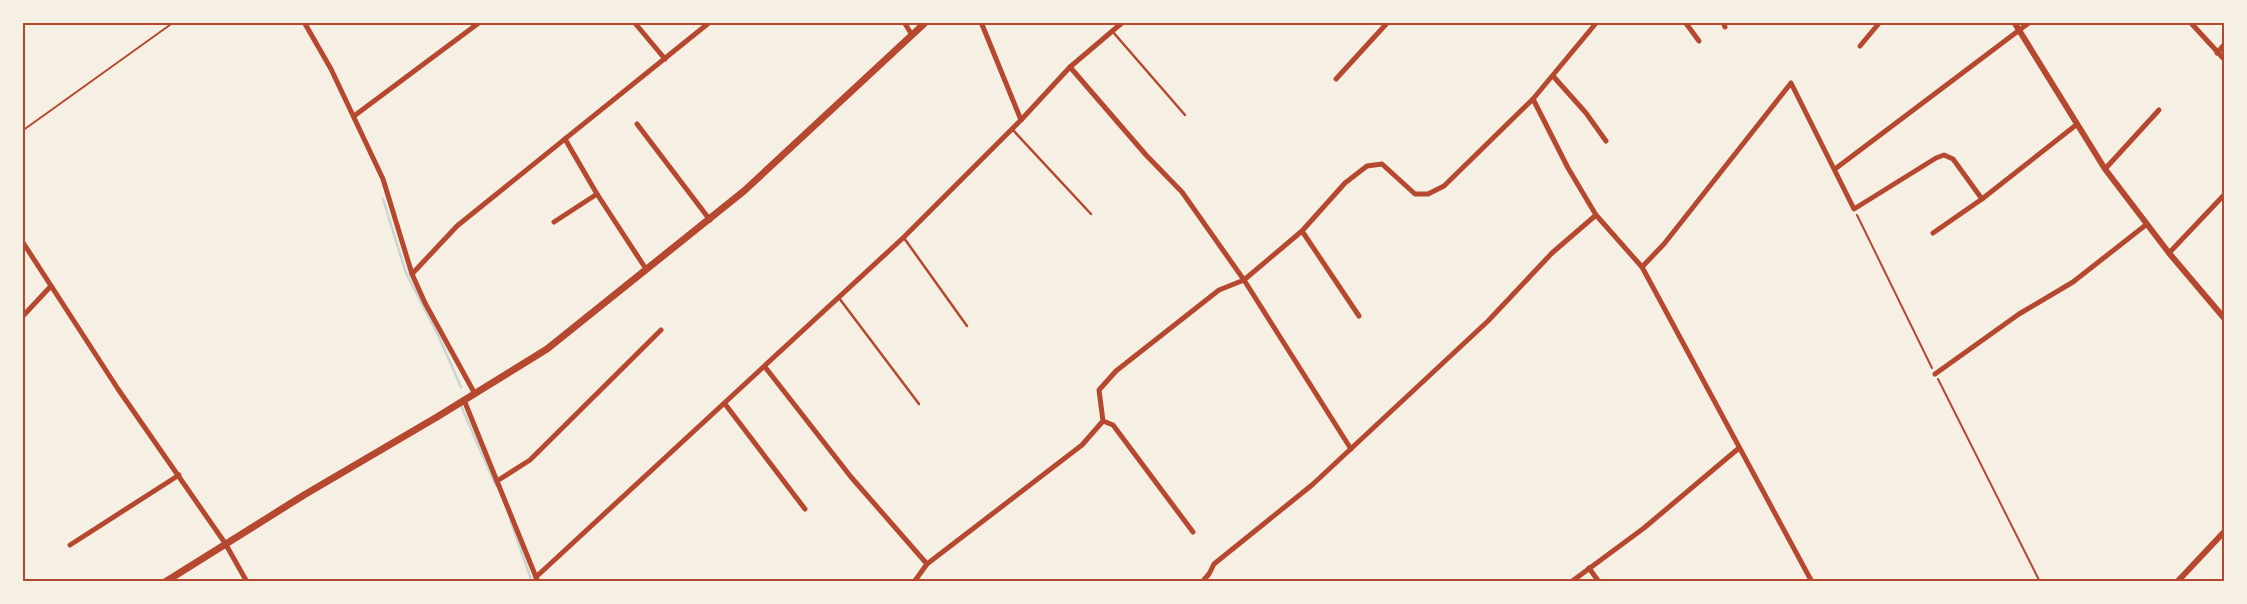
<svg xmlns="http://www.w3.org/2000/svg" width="2247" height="604" font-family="Cabin,sans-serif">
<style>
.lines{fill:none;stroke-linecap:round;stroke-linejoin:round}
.stream{stroke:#c9d6d2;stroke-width:2.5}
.path{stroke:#b5482f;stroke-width:2}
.service{stroke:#b5482f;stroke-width:2.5}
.minor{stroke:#b5482f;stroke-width:5}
.tertiary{stroke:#b5482f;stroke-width:6}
.secondary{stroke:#b5482f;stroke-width:7}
.neatline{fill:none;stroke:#b5482f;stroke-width:2}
</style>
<rect width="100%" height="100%" fill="#f6efe4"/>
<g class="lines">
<!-- stream -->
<g class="stream">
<path d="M383 199 406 273 439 337 461 387"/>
<path d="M461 406 496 486"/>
<path d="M510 519 532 582"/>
</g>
<!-- path -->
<g class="path">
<path d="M22 131 174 22"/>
<path d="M1857 215 1932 368"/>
<path d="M1938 379 2040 582"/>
</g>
<!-- service -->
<g class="service">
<path d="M1113 32 1185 115"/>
<path d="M1012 129 1091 214"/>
<path d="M904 238 967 326"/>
<path d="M839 298 919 404"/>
</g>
<!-- minor -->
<g class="minor">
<path d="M304 22 331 69 383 179 412 274 425 303 475 394"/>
<path d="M634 22 665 59"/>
<path d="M904 22 912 35"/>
<path d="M981 22 1021 120"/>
<path d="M1685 22 1699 41"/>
<path d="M1723 22 1725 27"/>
<path d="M2190 22 2224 59"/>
<path d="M1860 46 1880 22"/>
<path d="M2217 53 2224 45"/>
<path d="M1070 67 1146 155 1182 192 1244 280 1351 449"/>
<path d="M1553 76 1586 113 1606 141"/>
<path d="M1336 79 1388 22"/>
<path d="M1533 99 1568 168 1596 215 1642 267 1812 582"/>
<path d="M354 116 480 22"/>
<path d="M637 124 710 220"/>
<path d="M565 139 597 194 646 269"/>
<path d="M1835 169 2030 22"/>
<path d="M2105 169 2159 110"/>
<path d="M554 222 597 194"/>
<path d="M1302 231 1359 316"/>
<path d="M1933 233 1982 199 2076 125"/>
<path d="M22 241 118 389 225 543 247 582"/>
<path d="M2169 253 2224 195"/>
<path d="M1642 267 1664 244 1791 83 1854 209 1936 158 1944 155 1953 159 1982 199"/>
<path d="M412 274 457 226 710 22"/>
<path d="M22 317 51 286"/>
<path d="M765 367 851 477 927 564"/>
<path d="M1935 374 2019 314 2073 282 2147 224"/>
<path d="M464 400 538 582"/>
<path d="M725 404 805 509"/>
<path d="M1103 421 1113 425 1193 532"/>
<path d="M497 481 530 460 661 330"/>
<path d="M70 545 179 475"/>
<path d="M1589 568 1599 582"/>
<path d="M536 577 904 237 1021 120 1070 67 1123 22"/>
<path d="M914 582 927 564 1082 445 1103 421 1099 390 1116 371 1219 290 1244 280 1302 231 1345 183 1367 166 1382 164 1415 194H1428L1444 186 1533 99 1597 22"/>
<path d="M1202 582 1209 574 1214 564 1312 485 1488 321 1552 253 1596 215"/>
<path d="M1571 582 1644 528 1739 448"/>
</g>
<!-- tertiary -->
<g class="tertiary">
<path d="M2014 22 2105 169 2169 253 2224 318"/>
<path d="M2177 582 2224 532"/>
</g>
<!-- secondary -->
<path class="secondary" d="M165 582 304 495 437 417 547 349 744 191 926 22"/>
</g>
<!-- border -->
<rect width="2247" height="604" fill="none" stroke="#f6efe4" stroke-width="48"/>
<rect x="24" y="24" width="2199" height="556" class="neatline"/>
</svg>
